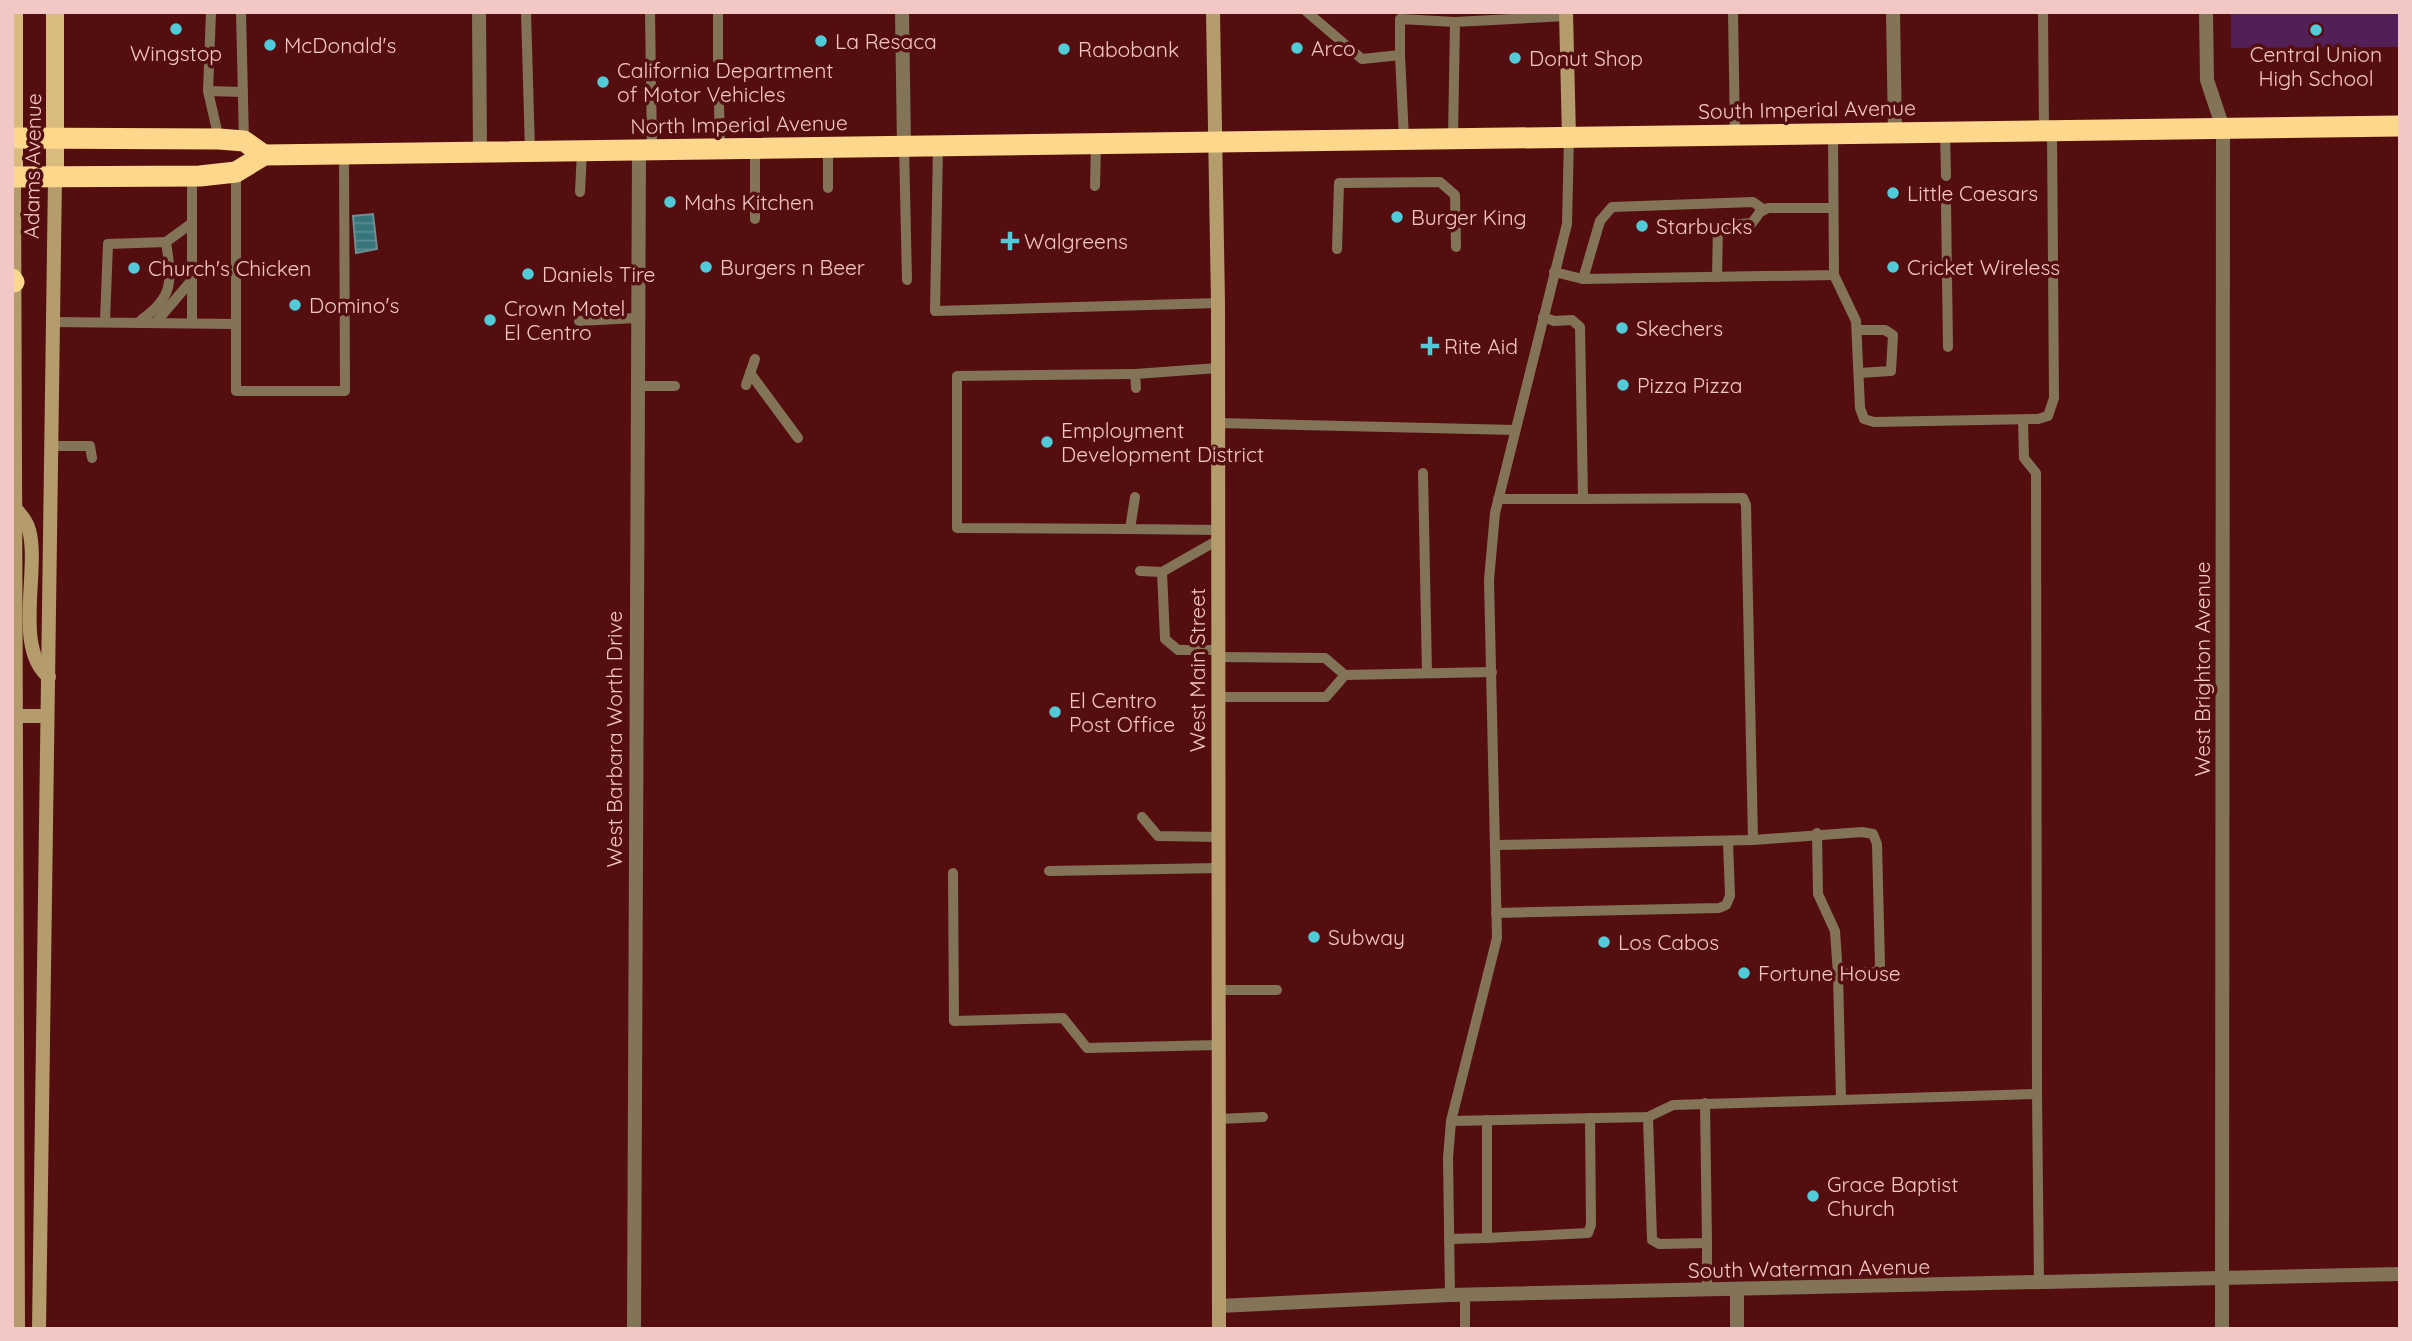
<svg xmlns="http://www.w3.org/2000/svg" width="2412" height="1341" font-family="Quicksand,sans-serif">
<style>
.green{fill:#521f57}
.water{fill:url(#water-rules);stroke:#6e8e91;stroke-width:2}
.lines{fill:none;stroke-linecap:round;stroke-linejoin:round}
.lane{stroke:#837457;stroke-width:10}
.street{stroke:#837457;stroke-width:14}
.secondary{stroke:#b49c6d;stroke-width:14}
.primary{stroke:#dabb7e;stroke-width:18}
.highway{stroke:#fcd78c;stroke-width:21}
.poi-dot{fill:#52cbd8;stroke:#550e10;stroke-width:2.5}
.labels{text-anchor:middle;dominant-baseline:central;stroke-width:7;stroke-linejoin:round;paint-order:stroke}
.poi-label{font-size:21px;fill:#f3c7c3;stroke:#550e10;text-anchor:start}
.street-label{font-size:21px;fill:#f3c7c3;stroke:#550e10}
</style>
<defs>
<pattern id="water-rules" width="6" height="5" patternUnits="userSpaceOnUse" patternTransform="scale(1.75)"><rect width="6" height="5" fill="#35757b"/><path d="M0 2.5h6" fill="none" stroke="#5d8d92"/></pattern>
</defs>
<rect width="100%" height="100%" fill="#550e10"/>
<!-- green -->
<path class="green" d="M2231 12H2400V47L2231 48Z"/>
<!-- water -->
<path class="water" d="M373 214 377 249 356 253 353 216Z"/>
<g class="lines">
<!-- lane -->
<g class="lane">
<path d="M211 12 208 91 243 92"/>
<path d="M241 12 244 141"/>
<path d="M526 12 530 151"/>
<path d="M650 12 652 149"/>
<path d="M1307 12 1362 59 1400 55 1404 139"/>
<path d="M1733 12 1735 135"/>
<path d="M2043 12 2044 131"/>
<path d="M1400 55V19L1455 22"/>
<path d="M718 60V12"/>
<path d="M208 91 219 139"/>
<path d="M719 104 720 148"/>
<path d="M1945 132 1946 176"/>
<path d="M1453 138 1455 22 1566 16"/>
<path d="M904 146 907 280"/>
<path d="M938 146 935 311 1218 303"/>
<path d="M828 147V188"/>
<path d="M1095 186 1096 144"/>
<path d="M580 192 582 151"/>
<path d="M1946 203 1948 347"/>
<path d="M755 219V148"/>
<path d="M166 242 192 223"/>
<path d="M1337 249 1339 183 1440 182 1455 195 1456 247"/>
<path d="M1554 272 1583 279 1834 275 1833 134"/>
<path d="M1834 275 1856 321 1860 408 1864 419 1874 422 2038 419 2048 416 2054 398 2052 131"/>
<path d="M1717 277 1718 226 1752 223 1760 212 1768 208H1833"/>
<path d="M1583 279 1600 221 1612 207 1753 202 1763 209"/>
<path d="M1543 317 1554 321 1572 320 1580 327 1583 499 1743 498 1746 505 1753 840 1862 832 1873 834 1877 844 1880 966 1877 972 1838 974 1841 1100 2037 1094 2039 1283"/>
<path d="M105 321 108 244 166 242C172 281 174 297 141 320"/>
<path d="M157 321 191 281"/>
<path d="M579 321 636 318"/>
<path d="M53 322 236 324V172"/>
<path d="M192 323V176"/>
<path d="M236 324V391H345L344 153"/>
<path d="M1857 330H1885L1893 335 1891 371 1859 373"/>
<path d="M750 373 798 438"/>
<path d="M746 385 755 359"/>
<path d="M636 386H675"/>
<path d="M1136 388 1135 374 1218 368"/>
<path d="M2023 420 2024 458 2036 473 2037 1094"/>
<path d="M1218 423 1515 430"/>
<path d="M51 446H90L92 458"/>
<path d="M1423 473 1427 673"/>
<path d="M1135 497 1130 529 1219 530"/>
<path d="M1498 499H1583"/>
<path d="M1130 529 957 528V376L1135 374"/>
<path d="M1140 571 1162 572 1218 540"/>
<path d="M1162 572 1165 639 1178 650H1218"/>
<path d="M1218 657 1325 658 1345 675 1326 697H1218"/>
<path d="M1345 675 1492 672"/>
<path d="M1142 817 1158 836 1219 837"/>
<path d="M1817 833 1818 894 1835 931 1838 974"/>
<path d="M1495 845 1753 840"/>
<path d="M1049 871 1219 868"/>
<path d="M953 873 954 1021 1063 1018 1087 1048 1219 1045"/>
<path d="M1496 913 1719 908 1726 905 1730 896 1728 842"/>
<path d="M1219 990H1277"/>
<path d="M1648 1117 1652 1240 1659 1244 1707 1243 1705 1103"/>
<path d="M1219 1119 1263 1117"/>
<path d="M1451 1121 1648 1117 1673 1105 1841 1100"/>
<path d="M1487 1238 1588 1233 1591 1225 1590 1118"/>
<path d="M1449 1239 1487 1238V1120"/>
<path d="M1707 1291V1243"/>
<path d="M1450 1295 1448 1158 1451 1121 1497 938 1489 580 1495 513 1567 224 1569 137"/>
<path d="M1465 1295V1329"/>
</g>
<!-- street -->
<g class="street">
<path d="M479 12 480 152"/>
<path d="M902 12 904 146"/>
<path d="M1893 12 1895 133"/>
<path d="M2206 12 2207 80 2223 128 2222 1329"/>
<path d="M1737 1291V1329"/>
<path d="M1219 1306 1450 1295 2400 1274"/>
<path d="M634 1329 639 149"/>
</g>
<!-- secondary -->
<g class="secondary">
<path d="M1213 12 1218 303 1219 1329"/>
<path d="M1566 12 1569 137"/>
<path d="M14 177 18 1329"/>
<path d="M14 507C20 514 27 521 29 530 40 569 13 649 49 677"/>
<path d="M16 716H47"/>
<path d="M39 1329 55 177"/>
</g>
<!-- primary -->
<g class="primary">
<path d="M14 12V177"/>
<path d="M55 177V12"/>
</g>
<!-- highway -->
<g class="highway">
<path d="M12 138 219 139 244 141 264 155"/>
<path d="M12 177 200 176 236 172 264 155 2400 126"/>
<path d="M12 279 14 282"/>
</g>
</g>
<!-- markers -->
<g class="poi-dot">
<circle cx="176" cy="29" r="7"/>
<circle cx="2316" cy="30" r="7"/>
<circle cx="821" cy="41" r="7"/>
<circle cx="270" cy="45" r="7"/>
<circle cx="1297" cy="48" r="7"/>
<circle cx="1064" cy="49" r="7"/>
<circle cx="1515" cy="58" r="7"/>
<circle cx="603" cy="82" r="7"/>
<circle cx="1893" cy="193" r="7"/>
<circle cx="670" cy="202" r="7"/>
<circle cx="1397" cy="217" r="7"/>
<circle cx="1642" cy="226" r="7"/>
<path d="M1006.5 230.5h7v7h7v7h-7v7h-7v-7h-7v-7h7z"/>
<circle cx="706" cy="267" r="7"/>
<circle cx="1893" cy="267" r="7"/>
<circle cx="134" cy="268" r="7"/>
<circle cx="528" cy="274" r="7"/>
<circle cx="295" cy="305" r="7"/>
<circle cx="490" cy="320" r="7"/>
<circle cx="1622" cy="328" r="7"/>
<path d="M1426.5 335.5h7v7h7v7h-7v7h-7v-7h-7v-7h7z"/>
<circle cx="1623" cy="385" r="7"/>
<circle cx="1047" cy="442" r="7"/>
<circle cx="1055" cy="712" r="7"/>
<circle cx="1314" cy="937" r="7"/>
<circle cx="1604" cy="942" r="7"/>
<circle cx="1744" cy="973" r="7"/>
<circle cx="1813" cy="1196" r="7"/>
</g>
<g class="labels">
<!-- poi labels -->
<g class="poi-label">
<text x="835" y="41">La Resaca</text>
<text x="284" y="45">McDonald's</text>
<text x="1311" y="48">Arco</text>
<text x="1078" y="49">Rabobank</text>
<text x="176" y="53" text-anchor="middle">Wingstop</text>
<text x="2316" y="54" text-anchor="middle">Central Union<tspan x="2316" dy="24">High School</tspan></text>
<text x="1529" y="58">Donut Shop</text>
<text x="617" y="70">California Department<tspan x="617" dy="24">of Motor Vehicles</tspan></text>
<text x="1907" y="193">Little Caesars</text>
<text x="684" y="202">Mahs Kitchen</text>
<text x="1411" y="217">Burger King</text>
<text x="1656" y="226">Starbucks</text>
<text x="1024" y="241">Walgreens</text>
<text x="720" y="267">Burgers n Beer</text>
<text x="1907" y="267">Cricket Wireless</text>
<text x="148" y="268">Church's Chicken</text>
<text x="542" y="274">Daniels Tire</text>
<text x="309" y="305">Domino's</text>
<text x="504" y="308">Crown Motel<tspan x="504" dy="24">El Centro</tspan></text>
<text x="1636" y="328">Skechers</text>
<text x="1444" y="346">Rite Aid</text>
<text x="1637" y="385">Pizza Pizza</text>
<text x="1061" y="430">Employment<tspan x="1061" dy="24">Development District</tspan></text>
<text x="1069" y="700">El Centro<tspan x="1069" dy="24">Post Office</tspan></text>
<text x="1328" y="937">Subway</text>
<text x="1618" y="942">Los Cabos</text>
<text x="1758" y="973">Fortune House</text>
<text x="1827" y="1184">Grace Baptist<tspan x="1827" dy="24">Church</tspan></text>
</g>
<!-- street labels -->
<g class="street-label">
<text transform="translate(1807 109) rotate(-1)">South Imperial Avenue</text>
<text transform="translate(739 124) rotate(-1)">North Imperial Avenue</text>
<text transform="translate(32 166) rotate(-89)">Adams Avenue</text>
<text transform="translate(2202 669) rotate(-90)">West Brighton Avenue</text>
<text transform="translate(1197 670) rotate(-90)">West Main Street</text>
<text transform="translate(614 739) rotate(-90)">West Barbara Worth Drive</text>
<text transform="translate(1809 1268) rotate(-1)">South Waterman Avenue</text>
</g>
</g>
<!-- border -->
<rect width="2412" height="1341" fill="none" stroke="#f3c7c3" stroke-width="28"/>
</svg>
